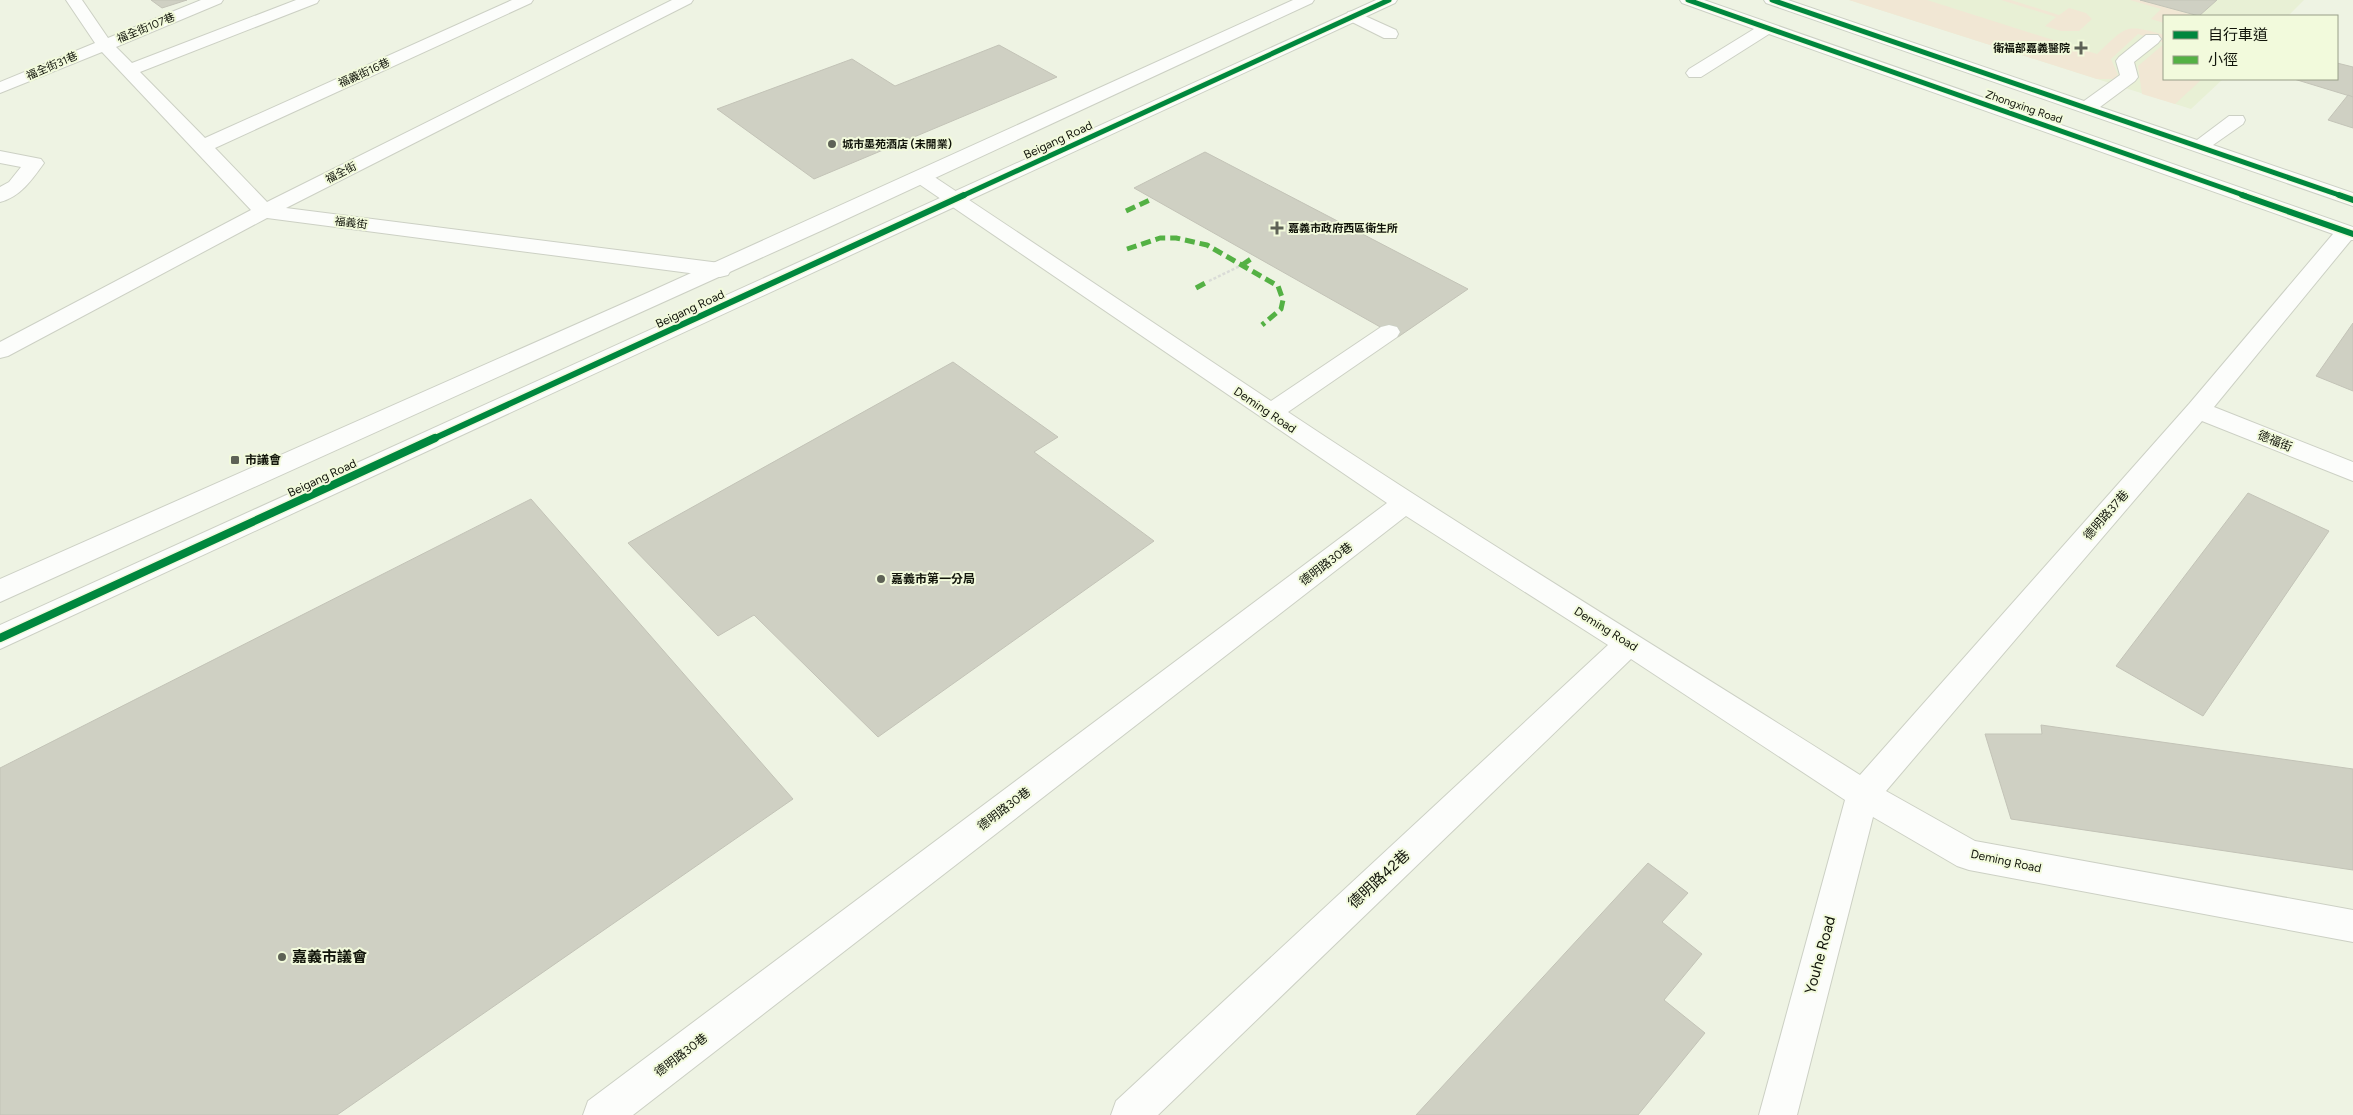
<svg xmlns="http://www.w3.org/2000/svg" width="2353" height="1115" font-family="Figtree,'Noto Sans TC',sans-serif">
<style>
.built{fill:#e8f0d5}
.green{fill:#f1e7d4}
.building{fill:#cfd0c3;stroke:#c3c3b7}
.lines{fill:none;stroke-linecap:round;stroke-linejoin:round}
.minor-casing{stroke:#ccd0c4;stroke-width:2}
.major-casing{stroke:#ccd0c4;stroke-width:2}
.path{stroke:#dadcd7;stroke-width:2.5;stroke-dasharray:3 2;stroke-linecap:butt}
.minor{fill:#fcfdfb;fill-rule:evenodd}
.major{fill:#fcfdfb;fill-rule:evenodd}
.quiet{stroke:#54b144;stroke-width:5;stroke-dasharray:10 5;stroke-linecap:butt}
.cycleway-far2-casing{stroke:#f2fadc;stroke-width:7}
.cycleway-far1-casing{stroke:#f2fadc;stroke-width:9}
.cycleway-casing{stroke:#f2fadc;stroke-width:11}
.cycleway-far2{stroke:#00873e;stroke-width:5}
.cycleway-far1{stroke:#00873e;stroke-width:6}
.cycleway{stroke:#00873e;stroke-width:8}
.poi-dot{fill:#5e6256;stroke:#f2fadc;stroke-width:2}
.labels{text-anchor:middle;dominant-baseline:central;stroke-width:4;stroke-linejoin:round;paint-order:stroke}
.far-street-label{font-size:11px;fill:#11140a;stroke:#f2fadc}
.far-poi-label{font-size:11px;font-weight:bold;fill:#11140a;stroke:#f2fadc;text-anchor:start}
.street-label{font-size:12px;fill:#11140a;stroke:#f2fadc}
.poi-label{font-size:12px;font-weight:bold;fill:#11140a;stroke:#f2fadc;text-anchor:start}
.near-street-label{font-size:15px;fill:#11140a;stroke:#f2fadc}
.near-poi-label{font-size:15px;font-weight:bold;fill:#11140a;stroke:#f2fadc;text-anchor:start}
</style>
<rect width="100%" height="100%" fill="#eef3e3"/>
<!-- built -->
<path class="built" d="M1849 0H2304L2288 16H2164V79H2223L2191 109Z"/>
<!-- green -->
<g class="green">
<path d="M1849 0H1927L2097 54C2126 27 2124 23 2164 35V43L2138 34 2111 59 2118 75 2113 79H2097Z"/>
<path d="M2001 0H2011L2059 15 2069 8 2086 13 2092 19 2079 31H2061L2045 26 2056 17Z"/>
<path d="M2130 0H2140L2196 16H2164V23L2151 19 2161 9Z"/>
<path d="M2164 44V79H2202L2175 104 2142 94 2138 66Z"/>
</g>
<!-- building -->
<g class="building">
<path d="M151 0H187L162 8Z"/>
<path d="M2140 0H2217L2199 16Z"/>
<path d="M999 45 1057 77 814 179 717 109 852 59 895 86Z"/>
<path d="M2337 63 2353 67V97L2294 79H2337Z"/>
<path d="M2348 95 2353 97V128L2328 120Z"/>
<path d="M1205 152 1468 289 1398 337 1134 188Z"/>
<path d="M2353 323V391L2316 376Z"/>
<path d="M953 362 1058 437 1034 452 1154 541 878 737 754 615 718 636 628 543Z"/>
<path d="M2248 493 2329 531 2203 716 2116 666Z"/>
<path d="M531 499 793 799 337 1115H0V768Z"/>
<path d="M2041 725 2353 769V870L2011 819 1985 734H2042Z"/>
<path d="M1648 863 1688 893 1662 922 1702 954 1664 1000 1705 1033 1638 1115H1416Z"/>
</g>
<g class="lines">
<!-- minor casing -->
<g class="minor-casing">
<g id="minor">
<path d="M66 0H82L108 38 201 0H223L221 3 116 47 132 63 296 0H319L317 3 140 72 205 138 512 0H533L531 3 215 148 267 202 672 0H693L691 3 286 208 720 263 728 265 731 270 728 275 720 277 267 218 8 356 0 358V342L251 210 102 52 0 93V82L95 43Z"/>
<path d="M1680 0H1704L2353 227V240H2351L2214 407 2353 462V481L2202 421 1886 791 1975 841 2353 910V942L1969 870 1957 866 1873 817 1797 1115H1759L1845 800 1631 659 1158 1115H1111L1116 1101 1608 645 1406 516 633 1115H583L588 1101 1387 503 916 182 913 178 916 174 923 172 930 174 1271 401 1381 327 1389 325 1397 327 1400 332 1397 337 1288 412C1476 537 1669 654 1860 775L2189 404 2333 234 1769 34 1701 77H1689L1686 73 1689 69 1754 29 1682 3Z"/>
<path d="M1764 0H1788L2084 101 2120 75 2116 61 2119 57 2146 35H2158L2161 39 2158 43 2134 62 2138 77 2135 81 2100 107 2197 140 2229 116H2243L2245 120 2243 124 2213 145 2353 193V206L1766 3Z"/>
<path d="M1354 11 1396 30 1398 34 1396 38H1384L1348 20 1346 16 1348 12Z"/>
<path d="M0 151 41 159 44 163C32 180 20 197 0 202V187L9 182 21 167 0 163Z"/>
</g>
</g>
<!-- major casing -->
<g class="major-casing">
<g id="major">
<path d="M1293 0H1314L1312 3 825 229 0 602V579L647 293Z"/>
<path d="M1376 0H1397L1395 3 0 649V625Z"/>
</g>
</g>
<!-- path -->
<path class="path" d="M1209 281 1242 265"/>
<!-- minor -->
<use href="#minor" class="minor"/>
<!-- major -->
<use href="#major" class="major"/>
<!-- quiet -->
<g class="quiet">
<path d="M1126 211 1152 199"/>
<path d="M1127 249 1160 238H1176L1207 245 1278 286 1283 300 1281 309 1262 325"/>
<path d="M1242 265 1254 257"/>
<path d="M1196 288 1209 281"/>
</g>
<!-- cycleway-far2 casing -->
<g class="cycleway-far2-casing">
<g id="cycleway-far2">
<path d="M1688 0 2246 196"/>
<path d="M1772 0 2342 196"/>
<path d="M962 196 1389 0"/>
</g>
</g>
<!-- cycleway-far1 casing -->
<g class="cycleway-far1-casing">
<g id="cycleway-far1">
<path d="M2242 195 2353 234"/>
<path d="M2339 195 2353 200"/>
<path d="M433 439 964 195"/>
</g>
</g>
<!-- cycleway casing -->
<g class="cycleway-casing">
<path id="cycleway" d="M0 638 435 438"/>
</g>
<!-- cycleway-far2 -->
<use href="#cycleway-far2" class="cycleway-far2"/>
<!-- cycleway-far1 -->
<use href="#cycleway-far1" class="cycleway-far1"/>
<!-- cycleway -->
<use href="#cycleway" class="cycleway"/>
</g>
<!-- markers -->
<g class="poi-dot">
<path d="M2078.5 40.5h5v5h5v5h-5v5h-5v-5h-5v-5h5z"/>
<circle cx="832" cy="144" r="5"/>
<path d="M1274.5 220.5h5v5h5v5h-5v5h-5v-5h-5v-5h5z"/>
<rect x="230" y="455" width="10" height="10" rx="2.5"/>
<circle cx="881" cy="579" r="5"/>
<circle cx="282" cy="957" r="5"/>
</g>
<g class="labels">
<!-- far-street labels -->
<g class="far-street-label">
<text transform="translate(146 28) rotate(-22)">福全街107巷</text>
<text transform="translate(52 66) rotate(-23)">福全街31巷</text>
<text transform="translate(364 73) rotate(-24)">福義街16巷</text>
<text transform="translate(2024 107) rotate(19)">Zhongxing Road</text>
<text transform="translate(341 173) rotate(-27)">福全街</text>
<text transform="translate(351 223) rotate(7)">福義街</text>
</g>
<!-- far-poi labels -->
<g class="far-poi-label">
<text x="2070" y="48" text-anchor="end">衛福部嘉義醫院</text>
<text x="842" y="144">城市墨苑酒店 (未開業)</text>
<text x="1288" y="228">嘉義市政府西區衛生所</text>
</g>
<!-- street labels -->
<g class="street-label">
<text transform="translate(1058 140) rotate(-25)">Beigang Road</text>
<text transform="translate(690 309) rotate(-25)">Beigang Road</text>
<text transform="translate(1265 410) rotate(34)">Deming Road</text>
<text transform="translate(2275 441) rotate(22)">德福街</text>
<text transform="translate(322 478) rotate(-25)">Beigang Road</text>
<text transform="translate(2106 515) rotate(-49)">德明路37巷</text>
<text transform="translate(1326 564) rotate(-37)">德明路30巷</text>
<text transform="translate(1606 629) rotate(32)">Deming Road</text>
<text transform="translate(1004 809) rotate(-37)">德明路30巷</text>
<text transform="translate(2006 861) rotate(12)">Deming Road</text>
<text transform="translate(681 1055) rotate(-37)">德明路30巷</text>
</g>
<!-- poi labels -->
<g class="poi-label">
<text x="245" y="460">市議會</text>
<text x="891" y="579">嘉義市第一分局</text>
</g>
<!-- near-street labels -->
<g class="near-street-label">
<text transform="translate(1379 879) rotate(-43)">德明路42巷</text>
<text transform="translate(1820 955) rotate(-75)">Youhe Road</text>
</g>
<!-- near-poi labels -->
<g class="near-poi-label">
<text x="292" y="957">嘉義市議會</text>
</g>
</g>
<!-- legend -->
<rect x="2163" y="15" width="175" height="65" fill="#f2fadc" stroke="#989e88"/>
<rect x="2173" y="31" width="25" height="8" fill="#00873e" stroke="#989e88"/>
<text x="2208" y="40" font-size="15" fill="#11140a">自行車道</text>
<rect x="2173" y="56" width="25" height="8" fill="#54b144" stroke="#989e88"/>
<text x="2208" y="65" font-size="15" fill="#11140a">小徑</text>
</svg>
